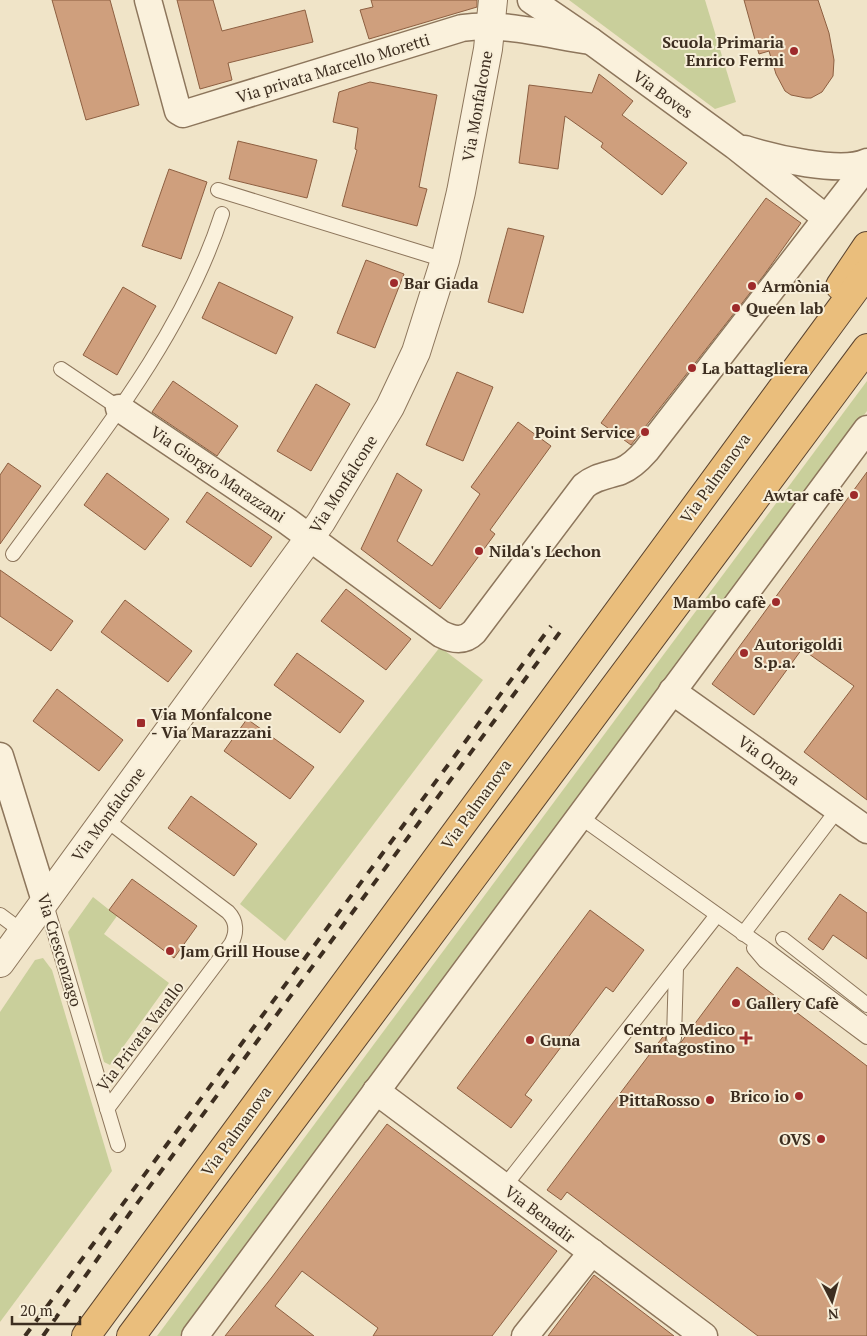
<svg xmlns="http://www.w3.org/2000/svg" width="867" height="1336" font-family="'PT Serif',serif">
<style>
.green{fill:#c9cf9b}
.building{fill:#cf9f7d;stroke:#8d5f41}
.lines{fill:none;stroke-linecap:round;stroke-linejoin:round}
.service-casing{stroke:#8d765c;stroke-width:16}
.minor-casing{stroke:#8d765c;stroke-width:29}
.tertiary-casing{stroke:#8d765c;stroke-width:30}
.trunk-casing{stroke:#5b4430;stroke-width:30}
.service{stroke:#faf1dc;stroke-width:14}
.minor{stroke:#faf1dc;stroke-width:26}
.tertiary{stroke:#faf1dc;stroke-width:28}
.trunk{stroke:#eabe7c;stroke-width:28}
.rail{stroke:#3d2e20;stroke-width:4;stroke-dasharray:9 9;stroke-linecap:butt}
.poi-dot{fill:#9e2a2b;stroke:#f7eed8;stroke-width:2}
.labels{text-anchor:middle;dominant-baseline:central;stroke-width:4;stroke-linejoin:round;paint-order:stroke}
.poi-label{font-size:16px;font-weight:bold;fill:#3d2e20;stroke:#f7eed8;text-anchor:start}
.street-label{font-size:16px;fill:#3d2e20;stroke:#f7eed8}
</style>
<rect width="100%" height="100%" fill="#f0e4c8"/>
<!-- green -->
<g class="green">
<path d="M569 0H705L736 102 715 109Z"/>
<path d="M867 381V411L180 1336H157Z"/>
<path d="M440 647 483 680 285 941 240 904Z"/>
<path d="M93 897 117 916 104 934 169 983 110 1065 104 1062 68 932Z"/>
<path d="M43 958 52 970 112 1171 0 1322V1012L35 960Z"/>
</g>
<!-- building -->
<g class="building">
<path d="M52 0H110L139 105 86 120Z"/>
<path d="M177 0H213L222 31 305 10 313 42 228 63 232 80 200 89Z"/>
<path d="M371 0H477V7L369 39 360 10 373 7Z"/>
<path d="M744 0H818L829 33 834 60 833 76 822 92 811 98H806L791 95 785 91 776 74 769 51 759 54Z"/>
<path d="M599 74 633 101 622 115 687 163 662 195 601 147 603 143 565 116 558 169 519 163 529 85 592 93Z"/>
<path d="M370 82 437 95 419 187 427 189 417 226 342 206 357 150 355 149 358 128 333 122 339 92Z"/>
<path d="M238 141 317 160 307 198 229 179Z"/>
<path d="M169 169 207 182 181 259 142 246Z"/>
<path d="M766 198 801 223 764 275 631 445 601 423Z"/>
<path d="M508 228 544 236 523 313 488 302Z"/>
<path d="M366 260 404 274 375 348 337 333Z"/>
<path d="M219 282 293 317 276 354 202 318Z"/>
<path d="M123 287 156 306 117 375 83 355Z"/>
<path d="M457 372 493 387 463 461 426 445Z"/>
<path d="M173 381 238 426 217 456 152 412Z"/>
<path d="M316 384 350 404 311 471 277 451Z"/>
<path d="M518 422 551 446 490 530 495 534 440 609 361 549 397 473 422 490 397 541 432 566 480 494 471 487Z"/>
<path d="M8 463 41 486 0 544V475Z"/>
<path d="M867 472V800L804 752 854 686 802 649 754 715 712 684Z"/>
<path d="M107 473 169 519 145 550 84 505Z"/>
<path d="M207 492 272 537 251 567 186 522Z"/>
<path d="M0 570 73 621 51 651 0 616Z"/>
<path d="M346 589 411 639 386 670 321 621Z"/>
<path d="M125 600 192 651 168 682 101 632Z"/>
<path d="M297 653 364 701 340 733 274 685Z"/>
<path d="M57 689 123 740 99 771 33 721Z"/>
<path d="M247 719 314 767 290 799 224 751Z"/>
<path d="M191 796 257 844 234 876 168 828Z"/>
<path d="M132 879 197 926 174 958 109 910Z"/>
<path d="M840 894 867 913V959L833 935 823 950 808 939Z"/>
<path d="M590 910 644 950 613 992 606 987 525 1095 532 1100 511 1128 457 1088Z"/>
<path d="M737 967 867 1066V1336H758L567 1192 561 1200 547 1190 665 1034 666 1042 669 1045 674 1047 679 1045Z"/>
<path d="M387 1124 557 1251 492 1336H373L378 1328 302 1271 275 1306 314 1336H225L272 1277Z"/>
<path d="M594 1275 674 1336H548Z"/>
</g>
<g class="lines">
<!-- service casing -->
<g class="service-casing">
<g id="service">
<path d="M218 190 445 260"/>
<path d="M61 369 119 408"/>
<path d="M13 554C91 447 181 341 222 214"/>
<path d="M579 816 764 948 867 1025"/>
<path d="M105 819 228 912C237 921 237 933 231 944L107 1109"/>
<path d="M45 901 118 1145"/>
<path d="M0 915 23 932"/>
<path d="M743 934 838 809"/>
<path d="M783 939 867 1005"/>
<path d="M754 948 765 961 867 1037"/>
<path d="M674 1038 676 968"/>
<path d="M504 1187 717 915"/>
</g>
</g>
<!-- minor casing -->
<g class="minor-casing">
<g id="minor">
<path d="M148 0 178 111 183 114 462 28C504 22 549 35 591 41"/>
<path d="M531 0 591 41 735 146 826 218"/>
<path d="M745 149C773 158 841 174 867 162"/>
<path d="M119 408 287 521 441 634C453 640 464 642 474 632L584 486C596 476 607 476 621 471 631 467 639 459 646 451L867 166"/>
<path d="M672 691 867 830"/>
<path d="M0 756 45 901"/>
<path d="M376 1091 704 1336"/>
<path d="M195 1336 867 429"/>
<path d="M525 1336 592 1252"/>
</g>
</g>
<!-- tertiary casing -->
<g class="tertiary-casing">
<path id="tertiary" d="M0 963 321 522 390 407 416 352 445 260 461 192 488 49 493 0"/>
</g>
<!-- trunk casing -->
<g class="trunk-casing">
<g id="trunk">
<path d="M840 286 867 246"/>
<path d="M86 1336 867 273"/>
<path d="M131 1336 867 348"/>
</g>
</g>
<!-- service -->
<use href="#service" class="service"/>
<!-- minor -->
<use href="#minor" class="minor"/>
<!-- tertiary -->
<use href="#tertiary" class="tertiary"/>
<!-- trunk -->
<use href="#trunk" class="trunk"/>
<!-- rail -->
<g class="rail">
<path d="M25 1336 551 626"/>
<path d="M43 1336 130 1213 560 632"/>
</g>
</g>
<!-- markers -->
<g class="poi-dot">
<circle cx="794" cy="51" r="5"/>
<circle cx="394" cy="283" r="5"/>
<circle cx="752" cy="286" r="5"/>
<circle cx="736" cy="308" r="5"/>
<circle cx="692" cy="368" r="5"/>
<circle cx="645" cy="432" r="5"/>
<circle cx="854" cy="495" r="5"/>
<circle cx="479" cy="551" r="5"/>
<circle cx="776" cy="602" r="5"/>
<circle cx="744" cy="653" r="5"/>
<rect x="136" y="718" width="10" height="10" rx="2.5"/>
<circle cx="170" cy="951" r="5"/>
<circle cx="736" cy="1003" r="5"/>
<path d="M743.5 1030.5h5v5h5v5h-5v5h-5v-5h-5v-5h5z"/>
<circle cx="530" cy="1040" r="5"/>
<circle cx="799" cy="1096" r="5"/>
<circle cx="710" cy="1100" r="5"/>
<circle cx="821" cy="1139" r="5"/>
</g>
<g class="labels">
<!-- poi labels -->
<g class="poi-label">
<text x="784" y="42" text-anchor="end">Scuola Primaria<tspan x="784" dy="18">Enrico Fermi</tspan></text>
<text x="404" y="283">Bar Giada</text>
<text x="762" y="286">Armònia</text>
<text x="746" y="308">Queen lab</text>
<text x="702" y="368">La battagliera</text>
<text x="635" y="432" text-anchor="end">Point Service</text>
<text x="844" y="495" text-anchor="end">Awtar cafè</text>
<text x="489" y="551">Nilda's Lechon</text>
<text x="766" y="602" text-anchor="end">Mambo cafè</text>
<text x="754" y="644">Autorigoldi<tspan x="754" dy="18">S.p.a.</tspan></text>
<text x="151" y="714">Via Monfalcone<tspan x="151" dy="18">- Via Marazzani</tspan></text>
<text x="180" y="951">Jam Grill House</text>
<text x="746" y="1003">Gallery Cafè</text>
<text x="735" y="1029" text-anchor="end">Centro Medico<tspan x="735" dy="18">Santagostino</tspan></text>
<text x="540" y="1040">Guna</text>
<text x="789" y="1096" text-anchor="end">Brico io</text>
<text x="700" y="1100" text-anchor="end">PittaRosso</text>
<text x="811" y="1139" text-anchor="end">OVS</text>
</g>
<!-- street labels -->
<g class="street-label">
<text transform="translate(333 68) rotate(-17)">Via privata Marcello Moretti</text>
<text transform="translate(663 94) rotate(36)">Via Boves</text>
<text transform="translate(477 106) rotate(-80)">Via Monfalcone</text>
<text transform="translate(218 474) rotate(34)">Via Giorgio Marazzani</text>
<text transform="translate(715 478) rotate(-54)">Via Palmanova</text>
<text transform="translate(343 484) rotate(-58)">Via Monfalcone</text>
<text transform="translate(769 760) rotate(36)">Via Oropa</text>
<text transform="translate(476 804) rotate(-54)">Via Palmanova</text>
<text transform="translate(108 814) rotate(-54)">Via Monfalcone</text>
<text transform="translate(60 950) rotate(73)">Via Crescenzago</text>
<text transform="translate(140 1036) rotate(-53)">Via Privata Varallo</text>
<text transform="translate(236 1131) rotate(-54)">Via Palmanova</text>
<text transform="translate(540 1214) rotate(37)">Via Benadir</text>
</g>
</g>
<!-- north arrow -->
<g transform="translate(832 1301) rotate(174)" stroke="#f7eed8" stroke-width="4" paint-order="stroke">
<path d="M0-4L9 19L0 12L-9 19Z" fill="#3d2e20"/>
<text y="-8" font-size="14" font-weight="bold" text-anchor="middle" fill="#3d2e20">N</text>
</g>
<!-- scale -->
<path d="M12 1316v8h68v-8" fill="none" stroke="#3d2e20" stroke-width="2.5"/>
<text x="20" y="1316" font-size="15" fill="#3d2e20" stroke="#f7eed8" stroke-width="4" paint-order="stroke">20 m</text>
</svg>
